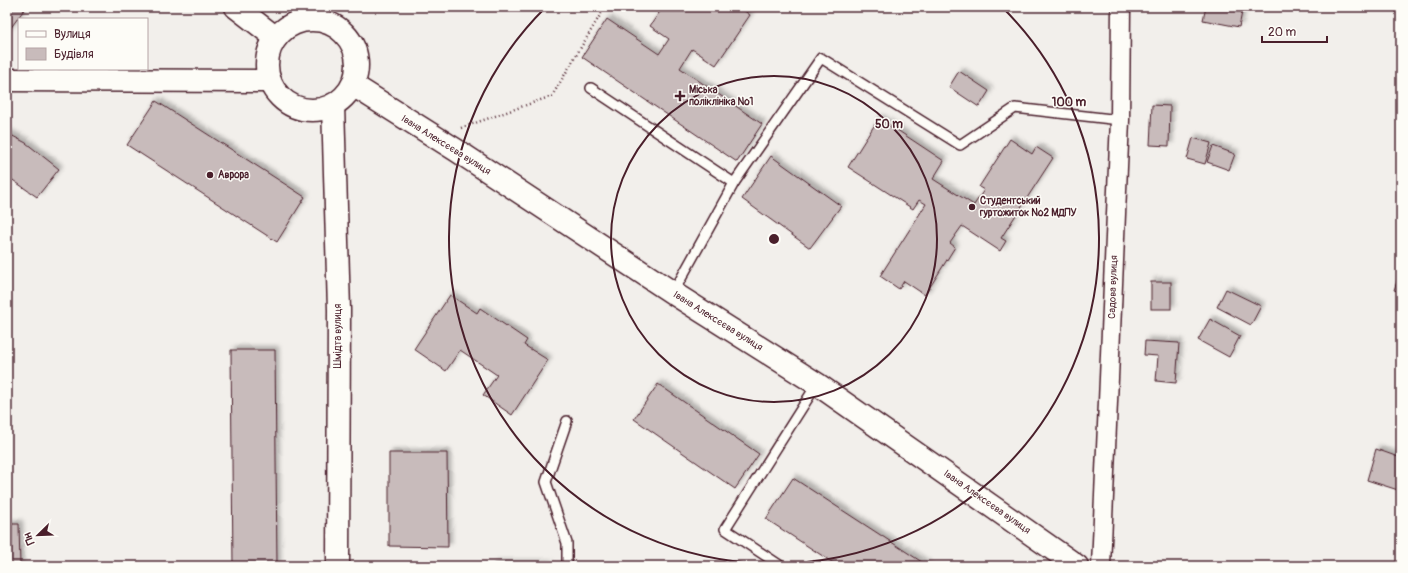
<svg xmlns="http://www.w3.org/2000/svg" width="1408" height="573" font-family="Pangolin,sans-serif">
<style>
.building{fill:#c8bbbb;stroke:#4a1f2b;filter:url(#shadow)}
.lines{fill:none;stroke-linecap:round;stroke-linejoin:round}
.service-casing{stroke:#4a1f2b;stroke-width:12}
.minor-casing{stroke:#4a1f2b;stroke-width:21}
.tertiary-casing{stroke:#4a1f2b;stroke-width:25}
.path{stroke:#4a1f2b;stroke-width:2.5;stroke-dasharray:1 3;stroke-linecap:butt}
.service{stroke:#fdfcf7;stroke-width:9}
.minor{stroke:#fdfcf7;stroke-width:18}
.tertiary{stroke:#fdfcf7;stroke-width:22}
.ring{fill:none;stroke:#4a1f2b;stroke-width:2}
.poi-dot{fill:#4a1f2b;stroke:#fdfcf7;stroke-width:1.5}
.labels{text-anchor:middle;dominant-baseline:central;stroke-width:3;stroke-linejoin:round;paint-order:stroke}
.poi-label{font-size:10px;font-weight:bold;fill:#4a1f2b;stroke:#fdfcf7;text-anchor:start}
.street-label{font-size:10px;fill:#4a1f2b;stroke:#fdfcf7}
.centre{fill:#4a1f2b;stroke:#fdfcf7;stroke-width:2}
.ring-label{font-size:12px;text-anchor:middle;font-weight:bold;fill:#4a1f2b;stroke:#fdfcf7;stroke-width:3;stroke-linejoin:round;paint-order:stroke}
</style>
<defs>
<filter id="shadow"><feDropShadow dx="3.5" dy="-3.5" stdDeviation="2" flood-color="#0004"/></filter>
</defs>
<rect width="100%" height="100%" fill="#f2efeb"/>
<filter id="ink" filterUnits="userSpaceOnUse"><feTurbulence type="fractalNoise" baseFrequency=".025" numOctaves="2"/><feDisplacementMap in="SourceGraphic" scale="8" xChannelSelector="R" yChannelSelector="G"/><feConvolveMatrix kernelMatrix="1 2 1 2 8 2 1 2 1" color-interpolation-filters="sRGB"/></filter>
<g filter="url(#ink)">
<!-- building -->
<g class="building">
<path d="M7 7H26L7 33Z"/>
<path d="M663 7H739L750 15 716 65 692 49 680 68 762 124 737 162 582 57 607 19 659 54 669 39 650 26Z"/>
<path d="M1206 7H1243L1239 27 1203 20Z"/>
<path d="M959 71 989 91 979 107 949 87Z"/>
<path d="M156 101 305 197 277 242 127 145Z"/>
<path d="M1152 105 1170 106 1169 146 1150 145Z"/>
<path d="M879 118 944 161 933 179 974 205 984 190 979 187 1010 139 1032 154 1036 147 1053 158 1001 238 1006 241 1000 251 962 226 950 243 955 247 925 295 904 281 899 289 880 276 926 204 919 200 913 209 848 167Z"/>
<path d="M7 133 26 143 59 169 37 197 7 176Z"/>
<path d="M1193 138 1211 143 1205 164 1187 159Z"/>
<path d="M1213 146 1235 154 1229 170 1207 162Z"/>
<path d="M771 156 841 206 810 248 742 199Z"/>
<path d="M1401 270V292L1394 290Z"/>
<rect x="1151" y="282" width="20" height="27"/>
<path d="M1226 289 1261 306 1251 325 1217 307Z"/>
<path d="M450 295 477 313 480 308 527 340 524 345 548 360 512 415 483 395 497 375 460 350 446 371 414 349Z"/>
<path d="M1210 319 1240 336 1229 357 1198 340Z"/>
<path d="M1145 341 1179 343 1176 383 1156 381 1158 356 1144 355Z"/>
<path d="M231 350H275L277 566H233Z"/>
<path d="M658 384 759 454 735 489 634 419Z"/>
<path d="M1376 449 1401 458V491L1367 480Z"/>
<path d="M389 453H447L448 547 389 546Z"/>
<path d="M793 478 928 566H838L766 519Z"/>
<path d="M7 524H19L20 566H7Z"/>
<rect x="494" y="564" width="54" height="2"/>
</g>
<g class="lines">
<!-- service casing -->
<g class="service-casing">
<g id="service">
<path d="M591 88 734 183 673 293"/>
<path d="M734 183 821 58 960 145 1015 108 1120 120"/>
<path d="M567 421 546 482 567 543V566"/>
<path d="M781 566 725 529 817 384"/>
</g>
</g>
<!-- minor casing -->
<g class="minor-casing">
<path id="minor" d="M1101 566 1120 120 1121 7"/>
</g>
<!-- tertiary casing -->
<g class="tertiary-casing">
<g id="tertiary">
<path d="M236 7 276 38"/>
<circle cx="312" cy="65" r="45"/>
<path d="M7 80 270 81"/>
<path d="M353 85 456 150 673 293 817 384 1077 566"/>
<path d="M333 105 339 310 338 566"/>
</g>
</g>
<!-- path -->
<path class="path" d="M461 128 552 96 605 7"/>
<!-- service -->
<use href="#service" class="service"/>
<!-- minor -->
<use href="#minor" class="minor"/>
<!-- tertiary -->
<use href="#tertiary" class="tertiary"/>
</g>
</g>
<!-- distance rings -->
<g class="ring">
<circle cx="774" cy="239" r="163"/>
<path d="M1002 7A325 325 0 1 1 546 7"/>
</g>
<!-- markers -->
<g class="poi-dot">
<path d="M678 90h4v4h4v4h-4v4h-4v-4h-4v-4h4z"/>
<circle cx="210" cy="175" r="4"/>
<circle cx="972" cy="207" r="4"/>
</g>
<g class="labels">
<!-- poi labels -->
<g class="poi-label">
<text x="689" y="90">Міська<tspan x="689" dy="12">поліклініка №1</tspan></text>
<text x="218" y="175">Аврора</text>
<text x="980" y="201">Студентський<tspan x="980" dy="12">гуртожиток №2 МДПУ</tspan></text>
</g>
<!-- street labels -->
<g class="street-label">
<text transform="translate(446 145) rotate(32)">Івана Алексєєва вулиця</text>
<text transform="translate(1113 287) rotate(-88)">Садова вулиця</text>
<text transform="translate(718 321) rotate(32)">Івана Алексєєва вулиця</text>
<text transform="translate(338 336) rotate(-90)">Шмідта вулиця</text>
<text transform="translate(987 502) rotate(35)">Івана Алексєєва вулиця</text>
</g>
</g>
<circle cx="774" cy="239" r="6" class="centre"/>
<g class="ring-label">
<text x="1069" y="106">100 m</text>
<text x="889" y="128">50 m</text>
</g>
<!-- margin -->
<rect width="1408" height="573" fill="none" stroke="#fdfcf7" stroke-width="24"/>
<rect x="12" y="12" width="1384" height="549" fill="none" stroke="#4a1f2b" stroke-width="1.5" filter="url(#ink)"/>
<!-- legend -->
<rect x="18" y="18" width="130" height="52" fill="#fdfcf7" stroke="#b5a4a5"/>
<rect x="26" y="31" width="20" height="6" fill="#fdfcf7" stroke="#b5a4a5"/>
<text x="54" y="38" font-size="12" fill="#4a1f2b">Вулиця</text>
<rect x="26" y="48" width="20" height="12" fill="#c8bbbb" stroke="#b5a4a5"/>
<text x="54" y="58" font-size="12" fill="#4a1f2b">Будівля</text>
<!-- north arrow -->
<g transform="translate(38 535) rotate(247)" stroke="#fdfcf7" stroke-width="3" paint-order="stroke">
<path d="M0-3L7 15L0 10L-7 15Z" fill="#4a1f2b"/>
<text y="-6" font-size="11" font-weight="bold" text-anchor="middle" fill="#4a1f2b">Пн</text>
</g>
<!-- scale -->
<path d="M1262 36v6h65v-6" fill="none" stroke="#4a1f2b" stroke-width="2"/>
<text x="1268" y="36" font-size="12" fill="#4a1f2b" stroke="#fdfcf7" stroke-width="3" paint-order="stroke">20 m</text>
</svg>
